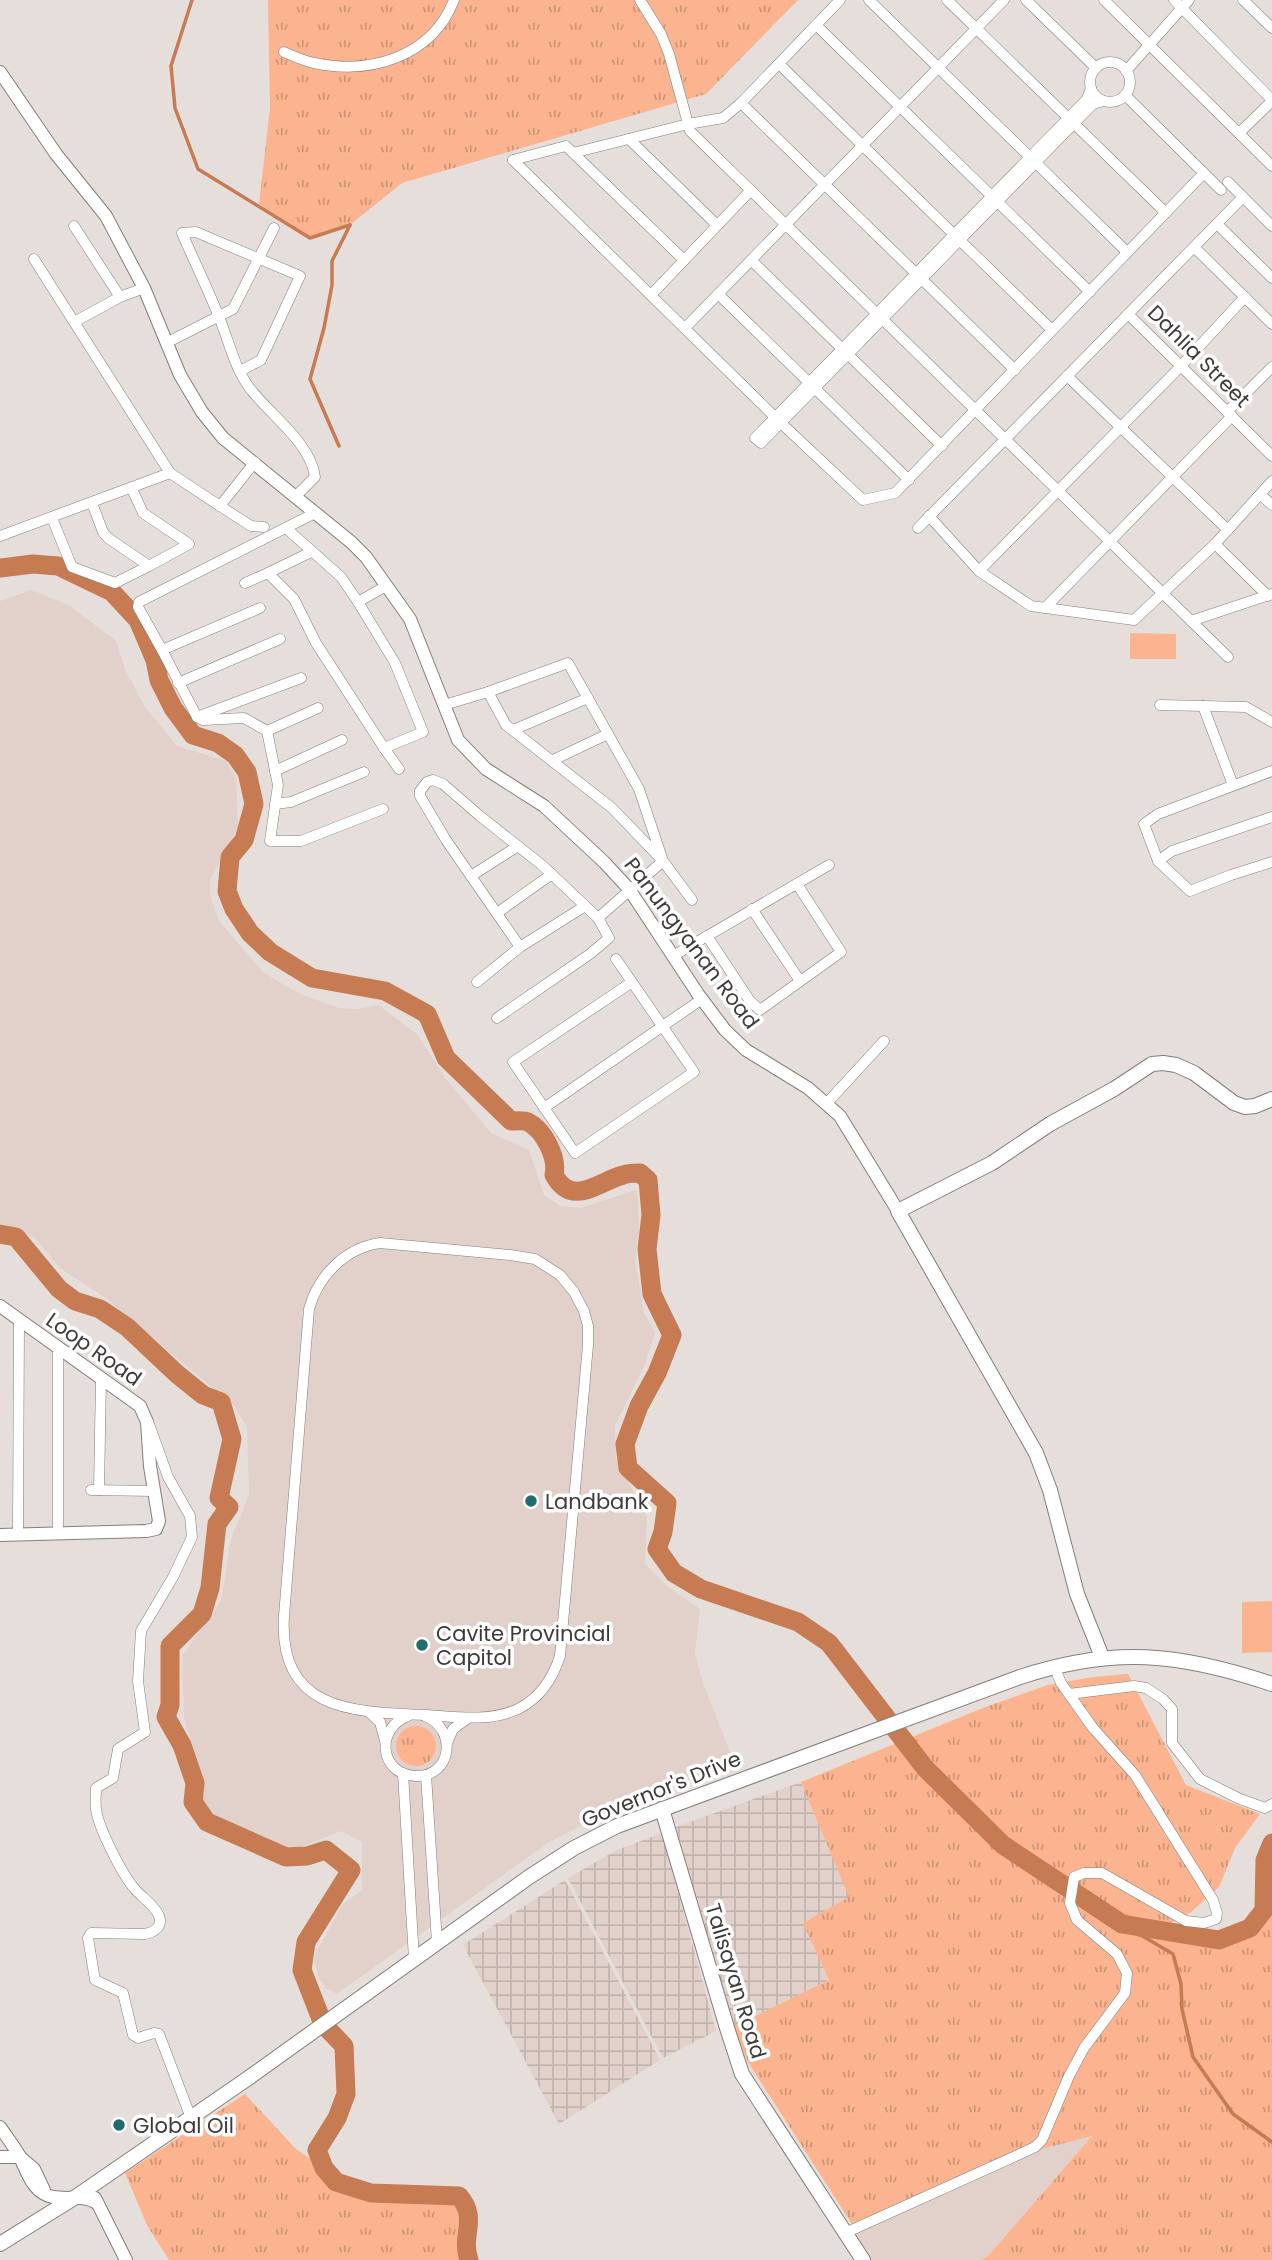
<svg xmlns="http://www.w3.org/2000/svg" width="1272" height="2260" font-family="Poppins,sans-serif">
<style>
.built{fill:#e1d1ca}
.industrial{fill:url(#industrial-grid)}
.grass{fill:url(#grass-tufts)}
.park{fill:#fbb48f}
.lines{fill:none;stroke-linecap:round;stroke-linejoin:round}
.stream{stroke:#c67b53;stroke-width:3.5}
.river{stroke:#c67b53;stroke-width:19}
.minor-casing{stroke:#857e7b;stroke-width:11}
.tertiary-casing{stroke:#857e7b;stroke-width:14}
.secondary-casing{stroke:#857e7b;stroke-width:16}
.primary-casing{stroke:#857e7b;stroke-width:16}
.minor{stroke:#fff;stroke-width:10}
.tertiary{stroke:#fff;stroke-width:12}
.secondary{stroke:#fff;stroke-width:14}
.primary{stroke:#fff;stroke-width:14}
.poi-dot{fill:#206c6e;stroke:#fff;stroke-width:2.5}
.labels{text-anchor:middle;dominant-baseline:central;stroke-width:7;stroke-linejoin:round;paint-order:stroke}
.street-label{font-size:21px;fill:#3e3b3a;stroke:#fff}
.poi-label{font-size:21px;fill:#3e3b3a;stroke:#fff;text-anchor:start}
</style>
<defs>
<pattern id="industrial-grid" width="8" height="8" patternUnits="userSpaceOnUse" patternTransform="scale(1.75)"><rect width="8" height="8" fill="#e1d1ca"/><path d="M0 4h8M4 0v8" fill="none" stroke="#c2b4ae"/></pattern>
<pattern id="grass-tufts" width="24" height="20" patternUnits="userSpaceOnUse" patternTransform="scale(1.75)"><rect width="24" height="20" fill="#fbb48f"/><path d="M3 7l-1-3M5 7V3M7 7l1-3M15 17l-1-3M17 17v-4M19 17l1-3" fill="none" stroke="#cd9476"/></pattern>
</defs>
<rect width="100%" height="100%" fill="#e6deda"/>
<!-- built -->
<g class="built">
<path d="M32 590 70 606 116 641 126 672 145 707 177 746 226 761 236 778 238 827 210 880V896L219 921 264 973 298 993 339 1008 358 1009 378 1005 417 1034 446 1079 491 1133 529 1150 544 1195 560 1206 581 1208 636 1190 638 1198 639 1230 635 1260 644 1313 655 1333 645 1364 615 1426 616 1459 647 1517 645 1564 667 1586 700 1609 695 1653 703 1683 734 1762 612 1810 549 1842 337 1994 326 1988 319 1979 314 1957 342 1905 362 1890V1842L341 1831 290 1851 224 1826 200 1797 202 1774 184 1719 182 1656 221 1601 231 1539 249 1495 247 1427 234 1406 103 1296 61 1269 34 1237 0 1223V601Z"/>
<path d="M1093 2135 989 2255 982 2260H863L850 2241 857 2232 1038 2150Z"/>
</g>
<!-- industrial -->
<g class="industrial">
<path d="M801 1782 850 1897 829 1980 733 2027 676 1827Z"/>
<path d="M662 1833 716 2031 663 2058 568 1878 617 1850Z"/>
<path d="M565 1880 660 2060 559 2124 463 1945Z"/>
</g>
<!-- grass -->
<g class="grass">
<path d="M268 0H798L706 94 402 183 350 225 310 238 259 204 270 108Z"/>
<path d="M1128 1674 1186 1785 1260 1814 1235 1848 1219 1887 1190 1913 1157 1930 1219 1940 1250 1928 1264 1910 1265 1860 1272 1843V2260H982L989 2255 1092 2136 1038 2150 857 2232 748 2062 733 2027 829 1980 803 1923 849 1897 801 1782 983 1708 1048 1685 1093 1677Z"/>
<circle cx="416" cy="1746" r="20"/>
<path d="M245 2094 296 2149 324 2168 336 2182 371 2193 459 2196C479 2219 460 2235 469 2260H169L147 2225 125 2173Z"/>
</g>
<!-- park -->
<g class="park">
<path d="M1130 633 1176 634V659H1130Z"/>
<path d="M1272 1601V1652L1242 1653V1602Z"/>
</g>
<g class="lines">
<!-- stream -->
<g class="stream">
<path d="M192 0 171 66 175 108 198 169 310 238 350 225"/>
<path d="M339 446 310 379 324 328 332 285V261L350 225"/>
<path d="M1122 1924 1173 1954 1181 1984 1182 2009 1193 2057 1233 2114 1272 2142"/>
</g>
<!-- river -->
<g class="river">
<path d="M0 568 33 564 58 566 112 592 138 620 155 660 159 680 173 708 193 735 218 743 235 755 247 772 254 804 244 840 230 857 227 891 234 909 250 933 270 952 312 978 385 991 427 1014 446 1058 511 1121C516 1121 524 1120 528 1122 544 1130 558 1158 554 1175 572 1208 598 1182 623 1175 628 1173 635 1173 640 1173L648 1180 651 1215 647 1249 652 1294 672 1335 657 1373 639 1406 625 1444 628 1468 667 1503 663 1532 657 1549 674 1573 701 1589 798 1622 829 1643 925 1768 1003 1845 1122 1924 1219 1940 1250 1928 1264 1910 1265 1860 1272 1843"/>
<path d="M0 1234 16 1237 59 1289 75 1301 100 1309 127 1327 177 1374 203 1395 221 1402 232 1439 219 1498 229 1507 217 1524 210 1588 202 1614 170 1646V1705L166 1717 182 1745 195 1783 193 1802 207 1822 286 1857 307 1856 326 1850 351 1870 306 1942 302 1970 323 2024 344 2046 346 2094 337 2118 317 2150 324 2168 336 2182 371 2193 459 2196C479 2219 460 2235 469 2260"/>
</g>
<!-- minor casing -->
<g class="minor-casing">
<g id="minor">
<path d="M640 0 661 34 669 54 690 131 1228 657"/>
<path d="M869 0 1127 252"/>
<path d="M947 0 1166 213"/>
<path d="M1026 0 1096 68"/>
<path d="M1104 0 1272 166"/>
<path d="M1174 0 1272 100"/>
<path d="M1243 0 1272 28"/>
<path d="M816 25 1090 292"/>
<path d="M284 52C293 56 304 61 314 63 370 75 432 57 454 0"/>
<circle cx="1110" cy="82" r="20"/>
<path d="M779 64 1052 330"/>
<path d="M1126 71 1189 0"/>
<path d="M1091 88 1087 99 755 438 761 443 1093 104 1104 101"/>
<path d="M1125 95 1221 190"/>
<path d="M741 103 1015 370"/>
<path d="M1239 133 1272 101"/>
<path d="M629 139 717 225"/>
<path d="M573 153 688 124 723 118 741 103 840 0"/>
<path d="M513 160 781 423 863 500 895 493 1204 173"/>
<path d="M513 160 566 146 684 260"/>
<path d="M1228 182 1272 226"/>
<path d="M1217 224 1272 278"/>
<path d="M74 226 120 297"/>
<path d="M1194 247 1272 324"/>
<path d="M34 259 170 473 220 506 255 462"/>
<path d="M751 260 942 446"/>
<path d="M718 294 909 480"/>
<path d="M651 295 751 190"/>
<path d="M1128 314 1272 456"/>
<path d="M76 321 120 297 144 288"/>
<path d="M685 328 1004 0"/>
<path d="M168 342 233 309 274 228"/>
<path d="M240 371 261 360 300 276 196 232 182 233C194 261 208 289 219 317 229 341 235 371 252 391 271 415 311 444 315 477L295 497"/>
<path d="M1067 376 1228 530"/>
<path d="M1227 412 1272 367"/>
<path d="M1261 495 1272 505"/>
<path d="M92 503 103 532 108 538 149 566 189 544 143 513 132 489"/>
<path d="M220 506 251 526 264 527"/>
<path d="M315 513 139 602 138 607 162 650 197 717 203 720 244 718 267 731 278 785 270 841H301L383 809"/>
<path d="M929 516 979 571 1031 606 1134 620 1215 544 1272 481"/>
<path d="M52 518 72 567 115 583 149 566"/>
<path d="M286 528 341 577 358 602 395 663 423 732 384 748 399 769"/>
<path d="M918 528 1243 197"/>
<path d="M0 536 170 473"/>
<path d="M1215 544 1268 596"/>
<path d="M311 552 268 573 294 599 316 643 384 748"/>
<path d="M979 571 1181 366 1245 297"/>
<path d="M245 583 268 573"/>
<path d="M358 602 386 586"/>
<path d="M1045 608 1232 416"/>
<path d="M1191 621 1272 594"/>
<path d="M162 650 260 608"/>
<path d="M178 683 280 639"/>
<path d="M444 705 488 692"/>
<path d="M1160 705 1246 707 1272 722"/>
<path d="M1203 706 1233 785"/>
<path d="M197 717 301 678"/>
<path d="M513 730 588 698"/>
<path d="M267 731 318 708"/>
<path d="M553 760 608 734"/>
<path d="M275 771 342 740"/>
<path d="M1272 771 1158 814 1144 824 1158 861 1190 891 1231 875 1272 862"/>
<path d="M275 804 291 802 364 772"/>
<path d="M1158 861 1172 851 1272 817"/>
<path d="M471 876 518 846"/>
<path d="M752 909 800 981"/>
<path d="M497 913 552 874"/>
<path d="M598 918 663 861 639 789 568 663 488 692 506 725 612 808 663 861 692 900"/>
<path d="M707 936 750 1001 760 1010 841 952 797 884"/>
<path d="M673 956 829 865"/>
<path d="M616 959 694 1072 575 1153 513 1062 632 982"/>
<path d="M477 982 520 947 585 906"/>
<path d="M497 1018 590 954 609 938 598 918 543 866 480 816 443 784 433 780 427 782 420 791V796L446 840 520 947"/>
<path d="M827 1103 884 1041"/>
<path d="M544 1108 702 999"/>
<path d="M380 1243 510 1255 535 1259 560 1275 574 1292 584 1311 588 1326V1345L560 1656C553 1678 540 1698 518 1709 490 1722 457 1717 427 1715 354 1712 278 1712 284 1616L309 1309C318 1276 345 1248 380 1243Z"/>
<path d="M149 1424 168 1477 190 1516 192 1537 173 1577 141 1631 138 1681 145 1732 118 1749 113 1778 96 1788C96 1795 95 1802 96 1809 98 1827 122 1874 134 1888 141 1897 155 1905 159 1916 163 1927 154 1932 145 1934L91 1933 88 1938 95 1980 123 1993 133 2035 138 2038 154 2033 159 2034 191 2118"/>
<path d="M91 1490 153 1491"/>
<path d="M99 1490 101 1378"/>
<path d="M58 1532V1348"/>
<path d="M18 1534 19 1320"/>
<path d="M1069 1694 1134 1686 1146 1688 1163 1699 1172 1709V1743L1200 1779 1240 1799 1265 1808 1272 1804"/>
<path d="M369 1712 380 1722 385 1741"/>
<path d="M408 1716C375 1728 379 1775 416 1776 452 1777 458 1729 425 1716"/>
<path d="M447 1743 453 1729 468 1718"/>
<path d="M403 1773 414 1959"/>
<path d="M426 1775 437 1942"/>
<path d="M845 2233 1020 2154 1035 2147 1042 2140 1069 2076 1084 2048 1125 1993 1127 1973 1117 1954 1077 1920 1070 1903 1074 1877 1084 1873H1102L1186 1921 1204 1923 1216 1919 1217 1913 1213 1900 1135 1775 1093 1728 1061 1683 1054 1666"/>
</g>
</g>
<!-- tertiary casing -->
<g class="tertiary-casing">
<g id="tertiary">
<path d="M0 72 56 154 106 216 144 288 180 375 202 412 223 438 351 542 366 557 410 619 458 740 486 769 544 806 604 862 629 889 698 994 725 1030 746 1050 808 1088 840 1116 898 1211"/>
<path d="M0 1306 140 1406 147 1422 150 1466 159 1521 156 1529 146 1531 0 1535"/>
<path d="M0 2127C6 2136 13 2145 19 2155 27 2171 32 2193 53 2197 69 2200 83 2194 97 2203"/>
<path d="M0 2157H20"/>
<path d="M20 2157 34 2169 44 2190"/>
<path d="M95 2198 126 2260"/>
</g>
</g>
<!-- secondary casing -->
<g class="secondary-casing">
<g id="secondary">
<path d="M1102 1657 1077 1594 1050 1490 1036 1453 898 1211 992 1163 1050 1124 1114 1089 1152 1064 1163 1063 1176 1065 1194 1073 1234 1103 1245 1107 1255 1106 1272 1099"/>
<path d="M662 1809 727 2028 742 2074 863 2260"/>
</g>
</g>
<!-- primary casing -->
<g class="primary-casing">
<path id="primary" d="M0 2244 74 2198 247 2079 529 1877 574 1848 617 1826 1020 1677C1114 1646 1179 1653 1272 1684"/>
</g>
<!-- minor -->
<use href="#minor" class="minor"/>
<!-- tertiary -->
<use href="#tertiary" class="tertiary"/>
<!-- secondary -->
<use href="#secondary" class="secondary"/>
<!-- primary -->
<use href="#primary" class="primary"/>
</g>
<!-- markers -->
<g class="poi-dot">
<circle cx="531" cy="1501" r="7"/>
<circle cx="422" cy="1645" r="7"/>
<circle cx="119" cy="2125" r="7"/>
</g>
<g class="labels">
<!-- street labels -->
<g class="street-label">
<text transform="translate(1199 356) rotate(45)">Dahlia Street</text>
<text transform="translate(692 943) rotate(53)">Panungyanan Road</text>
<text transform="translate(94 1349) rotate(35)">Loop Road</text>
<text transform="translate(661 1789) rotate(-22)">Governor's Drive</text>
<text transform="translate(736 1981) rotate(73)">Talisayan Road</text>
</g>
<!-- poi labels -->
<g class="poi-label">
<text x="545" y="1501">Landbank</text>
<text x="436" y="1633">Cavite Provincial<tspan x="436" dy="24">Capitol</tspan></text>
<text x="133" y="2125">Global Oil</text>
</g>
</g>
</svg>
